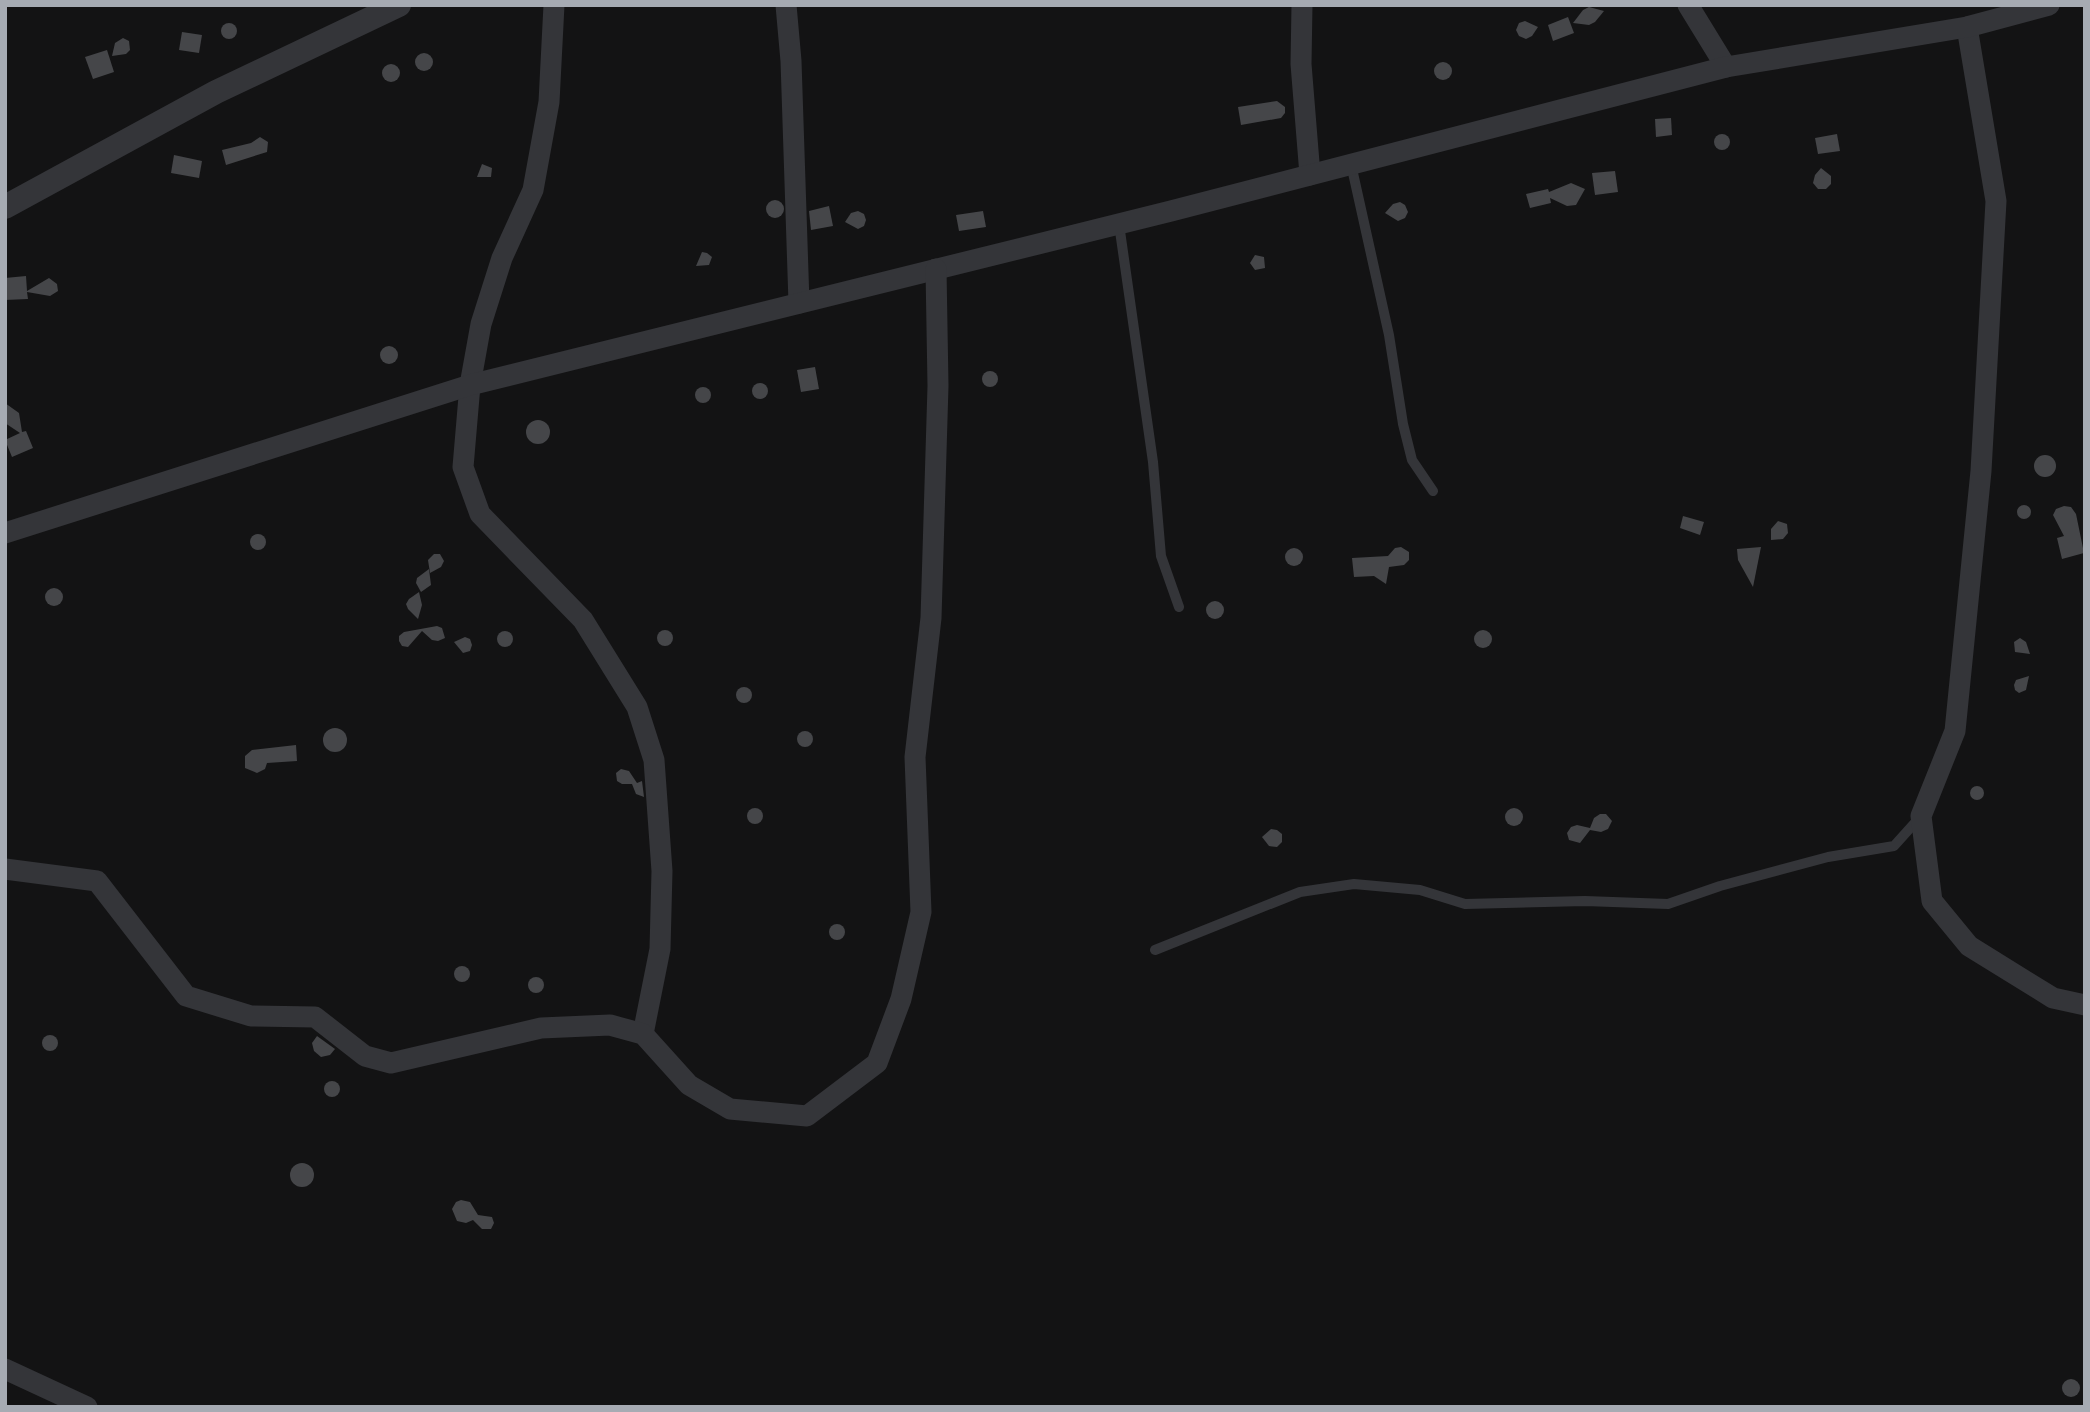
<svg xmlns="http://www.w3.org/2000/svg" width="2090" height="1412" font-family="Manrope,sans-serif">
<style>
.building{fill:#454649}
.lines{fill:none;stroke-linecap:round;stroke-linejoin:round}
.service{stroke:#343539;stroke-width:10}
.minor{stroke:#343539;stroke-width:21}
.tertiary{stroke:#343539;stroke-width:24}
</style>
<rect width="100%" height="100%" fill="#131314"/>
<!-- building -->
<g class="building">
<path d="M1589 7 1604 11 1595 22 1589 25 1573 23 1583 10Z"/>
<path d="M1568 17 1574 33 1553 41 1548 25Z"/>
<path d="M1525 21 1538 27 1532 36 1526 39 1519 36 1516 30 1519 23Z"/>
<circle cx="229" cy="31" r="8"/>
<path d="M182 32 202 35 199 53 179 50Z"/>
<path d="M123 38 129 41 130 50 126 54 112 56 115 43Z"/>
<path d="M107 50 114 72 93 79 85 57Z"/>
<circle cx="424" cy="62" r="9"/>
<circle cx="1443" cy="71" r="9"/>
<circle cx="391" cy="73" r="9"/>
<path d="M1277 101 1285 107V113L1281 118 1241 125 1238 107Z"/>
<path d="M1671 118 1672 135 1656 137 1655 119Z"/>
<path d="M1837 134 1840 151 1818 154 1815 138Z"/>
<circle cx="1722" cy="142" r="8"/>
<path d="M260 137 268 142 267 152 226 165 222 150 251 143Z"/>
<path d="M174 155 202 161 199 178 171 173Z"/>
<path d="M482 164 492 168 491 177H477Z"/>
<path d="M1821 168 1831 176V184L1826 189H1818L1813 183 1815 175Z"/>
<path d="M1615 171 1618 192 1595 195 1592 173Z"/>
<path d="M1571 183 1585 189 1576 205 1567 206 1550 198 1551 203 1530 208 1526 194 1548 189 1549 192Z"/>
<circle cx="775" cy="209" r="9"/>
<path d="M1400 202 1405 205 1408 212 1405 218 1398 221 1385 213 1393 204Z"/>
<path d="M829 206 833 226 811 230 809 211Z"/>
<path d="M858 211 864 214 866 220 864 226 858 229 845 222 851 213Z"/>
<path d="M983 211 986 227 959 231 956 215Z"/>
<path d="M702 252 707 253 712 257 709 265 696 266Z"/>
<path d="M1255 255 1264 257 1265 268 1255 270 1250 263Z"/>
<path d="M26 276 27 291 49 278 57 284 58 291 50 296 27 292 28 299 5 300V278Z"/>
<circle cx="389" cy="355" r="9"/>
<path d="M815 367 819 389 801 392 797 370Z"/>
<circle cx="990" cy="379" r="8"/>
<circle cx="760" cy="391" r="8"/>
<circle cx="703" cy="395" r="8"/>
<path d="M5 403 19 413 22 432 26 431 33 448 12 457 5 440 20 433 5 423Z"/>
<circle cx="538" cy="432" r="12"/>
<circle cx="2045" cy="466" r="11"/>
<circle cx="2024" cy="512" r="7"/>
<path d="M2064 506 2071 507 2076 514 2084 553 2062 559 2057 538 2064 536 2053 515 2056 509Z"/>
<path d="M1683 516 1704 522 1700 535 1680 528Z"/>
<path d="M1778 521 1787 524 1788 533 1783 539 1771 540V529Z"/>
<circle cx="258" cy="542" r="8"/>
<path d="M1401 547 1409 552V560L1404 565 1389 567 1386 584 1374 576 1354 577 1352 558 1388 556 1395 548Z"/>
<path d="M1761 547 1753 587 1738 560 1737 549Z"/>
<circle cx="1294" cy="557" r="9"/>
<path d="M434 554H440L444 561 441 567 430 573 428 560Z"/>
<path d="M429 569 431 585 421 592 416 583 417 578Z"/>
<circle cx="54" cy="597" r="9"/>
<path d="M419 592 422 605 418 619 408 609 406 604 409 599Z"/>
<circle cx="1215" cy="610" r="9"/>
<path d="M437 626 442 628 445 638 438 641 432 640 422 631 408 647 402 646 399 641V636L404 632Z"/>
<circle cx="1483" cy="639" r="9"/>
<circle cx="665" cy="638" r="8"/>
<circle cx="505" cy="639" r="8"/>
<path d="M465 637 470 639 472 645 470 651 463 653 454 642Z"/>
<path d="M2020 638 2026 642 2030 654 2015 652 2014 642Z"/>
<path d="M2029 676 2026 690 2019 693 2015 690 2014 685 2016 680Z"/>
<circle cx="744" cy="695" r="8"/>
<circle cx="335" cy="740" r="12"/>
<circle cx="805" cy="739" r="8"/>
<path d="M296 745 297 761 267 763 265 769 257 773 245 768V756L252 750Z"/>
<path d="M621 769 629 771 637 783 642 781 644 797 636 794 632 784H622L617 781 616 773Z"/>
<circle cx="1977" cy="793" r="7"/>
<circle cx="1514" cy="817" r="9"/>
<circle cx="755" cy="816" r="8"/>
<path d="M1600 814H1606L1612 821 1608 829 1601 832 1590 830 1580 843 1569 840 1567 833 1571 827 1577 825 1590 828 1594 818Z"/>
<path d="M1271 829 1277 830 1282 834V842L1277 847 1269 846 1262 837Z"/>
<circle cx="837" cy="932" r="8"/>
<circle cx="462" cy="974" r="8"/>
<circle cx="536" cy="985" r="8"/>
<circle cx="50" cy="1043" r="8"/>
<path d="M317 1036 335 1049 330 1055 321 1057 314 1051 312 1043Z"/>
<circle cx="332" cy="1089" r="8"/>
<circle cx="302" cy="1175" r="12"/>
<path d="M461 1200 470 1202 478 1215 492 1217 494 1223 491 1229H482L473 1220 466 1223 457 1221 452 1209 456 1202Z"/>
<circle cx="2071" cy="1388" r="9"/>
</g>
<g class="lines">
<!-- service -->
<g class="service">
<path d="M1351 164 1389 335 1403 424 1412 460 1433 491"/>
<path d="M1119 224 1153 462 1161 556 1179 607"/>
<path d="M1155 950 1300 892 1354 884 1420 890 1465 904 1585 901 1668 904 1720 886 1828 857 1894 846 1921 816"/>
</g>
<!-- minor -->
<g class="minor">
<path d="M554 5 549 102 533 190 502 258 481 324 470 385 463 467 480 514 583 620 637 707 654 760 662 871 660 949 643 1034"/>
<path d="M786 5 791 61 799 303"/>
<path d="M1302 5 1301 64 1310 175"/>
<path d="M1688 5 1726 67"/>
<path d="M1967 27 1996 201 1981 471 1955 731 1921 816 1932 901 1969 946 2053 998 2085 1005"/>
<path d="M5 533 470 385 1171 211 1726 67 1967 27 2049 5"/>
<path d="M5 869 97 881 186 996 251 1016 315 1017 365 1056 391 1063 541 1028 610 1025 643 1034 689 1085 730 1109 807 1116 877 1063 901 999 921 912 915 757 931 618 938 386 936 269"/>
<path d="M5 1369 87 1407"/>
</g>
<!-- tertiary -->
<path class="tertiary" d="M5 207 216 92 399 5"/>
</g>
<!-- border -->
<rect width="2090" height="1412" fill="none" stroke="#a6abb3" stroke-width="14"/>
</svg>
